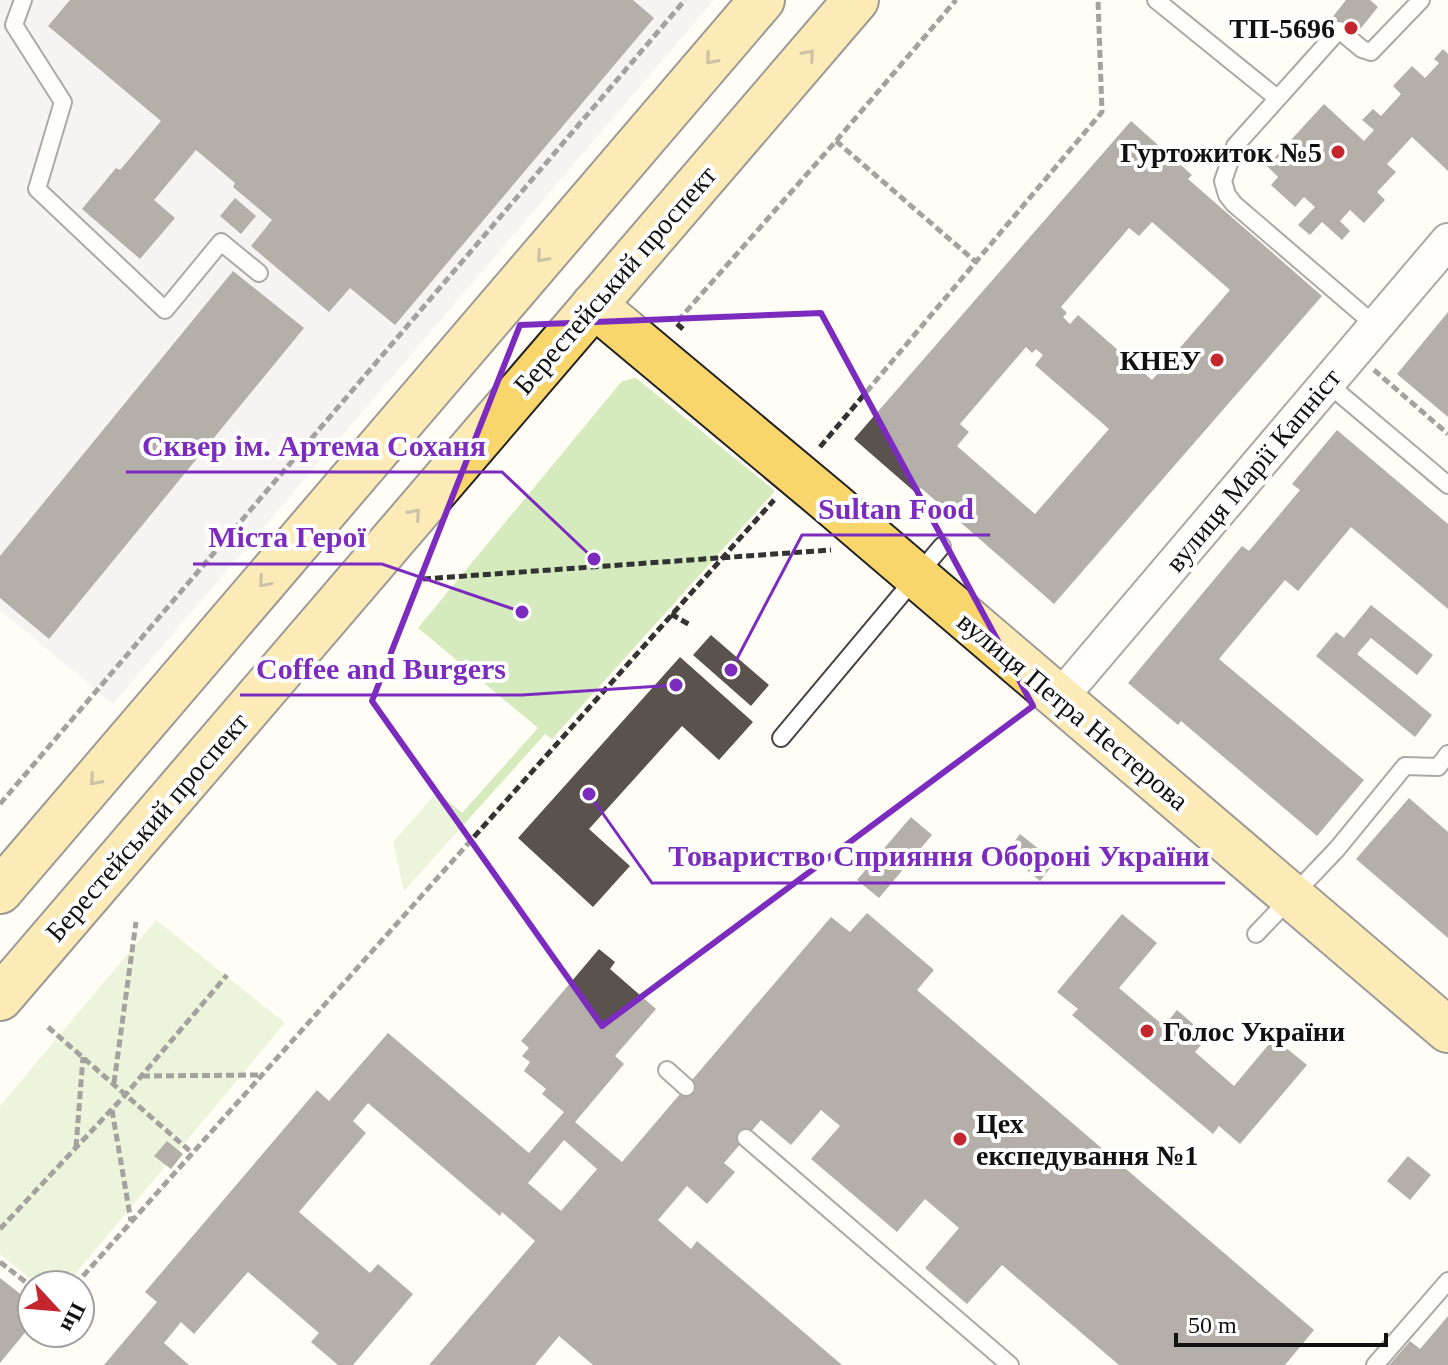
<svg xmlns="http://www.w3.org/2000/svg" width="1448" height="1365" font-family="'Times New Roman',serif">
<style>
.industrial{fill:#eee6ef}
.green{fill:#d5ebbd}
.building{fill:#5a524d;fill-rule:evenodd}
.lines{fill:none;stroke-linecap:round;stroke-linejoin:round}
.service-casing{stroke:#444;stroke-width:20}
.minor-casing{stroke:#444;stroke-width:38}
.primary-casing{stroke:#222;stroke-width:48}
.path{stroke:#333;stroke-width:5;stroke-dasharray:8 4;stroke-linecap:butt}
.service{stroke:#fff;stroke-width:16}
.minor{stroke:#fff;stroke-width:34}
.primary{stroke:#f9d66b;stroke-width:44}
.oneway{stroke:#917d42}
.marked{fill:none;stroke:#7b2cbf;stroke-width:6;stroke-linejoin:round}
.poi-dot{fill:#c4262e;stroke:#fff;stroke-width:3}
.labels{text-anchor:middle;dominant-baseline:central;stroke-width:8;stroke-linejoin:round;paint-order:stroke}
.poi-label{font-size:28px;font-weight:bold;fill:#111;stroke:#fff;text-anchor:end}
.street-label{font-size:28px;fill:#111;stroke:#fff}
.leader{fill:none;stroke:#7b2cbf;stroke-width:3}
.callout-dot{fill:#7b2cbf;stroke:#fff;stroke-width:3}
.callout-label{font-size:30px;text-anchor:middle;font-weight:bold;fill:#7b2cbf;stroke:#fff;stroke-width:8;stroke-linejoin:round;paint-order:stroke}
</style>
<rect width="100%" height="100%" fill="#fffdf5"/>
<!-- industrial -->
<path class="industrial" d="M0 0H714L113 704 0 610Z"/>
<!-- green -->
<g class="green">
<path d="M636 378 775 491 552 739 545 734 404 891 393 842 437 792 462 813 538 728 418 628 622 381Z"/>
<path d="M156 920 285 1023 66 1285H38L0 1254V1106Z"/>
</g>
<!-- building -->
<g class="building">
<path d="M70 0H633L654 18 395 325 350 288 329 312 251 246 272 220 233 187 235 183 196 150 154 200 175 218 140 259 82 209 116 168 120 170 161 121 48 26Z"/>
<path d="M1346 0H1370L1378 7 1353 38 1331 19Z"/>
<path d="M1443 49 1448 54V171L1412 137 1387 164 1396 172 1377 192 1385 200 1364 223 1350 210 1340 221 1350 231 1342 240 1322 222 1310 235 1298 225 1315 207 1304 197 1295 207 1271 185 1278 177 1267 166 1324 104 1364 141 1374 130 1362 120 1373 109 1381 116 1401 94 1393 86 1412 66 1425 78 1439 63 1434 59Z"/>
<path d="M1131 121 1192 175 1188 179 1322 296 1054 604 921 488 916 493 854 439ZM1152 222 1230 290 1152 380 1078 315 1070 324 1063 317 1067 313 1061 307 1129 228 1139 236ZM1026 347 1032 353 1036 349 1043 355 1035 365 1109 429 1035 514 957 446 969 432 960 424Z"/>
<path d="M235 198 256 216 241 234 220 216Z"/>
<path d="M233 271 304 328 49 639 0 598V556Z"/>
<path d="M1448 312V417L1397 374Z"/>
<path d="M1337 430 1448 524V609L1351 527 1298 591 1285 580 1219 659 1364 780 1317 836 1181 721 1178 725 1128 683 1242 546 1249 551 1300 490 1292 484Z"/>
<path d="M1371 605 1433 655 1417 675 1371 638 1357 654 1432 715 1415 737 1316 656 1336 632 1344 638Z"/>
<path d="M711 635 769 685 751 706 693 655Z"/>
<path d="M680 657 753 722 719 760 682 726 589 829 630 866 593 907 518 838Z"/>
<path d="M1409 798 1448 832V938L1356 859Z"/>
<path d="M911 817 932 835 879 898 857 880Z"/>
<path d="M1020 834 1055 862 1040 881 1006 853Z"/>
<path d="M867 913 934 970 917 990 1314 1330 1285 1365H1119L1002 1265 967 1304 925 1268 959 1228 925 1199 897 1232 811 1159 840 1126 821 1110 791 1145 761 1120 724 1163 735 1172 707 1204 687 1186 658 1220 691 1249 697 1241 842 1365H593L559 1336 535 1365H429L535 1241 502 1212 500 1216 368 1103 353 1121 366 1133 299 1212 370 1273 378 1264 413 1294 353 1365H338L311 1342 319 1333 248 1272 194 1334 181 1322 164 1343 189 1365H104L157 1302 145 1292 317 1090 329 1101 388 1033 529 1153 564 1112 542 1094 546 1089 524 1071 530 1062 522 1056 529 1048 521 1041 599 949 615 962 610 969 656 1009 615 1056 624 1064 575 1122 622 1162 831 917 850 932ZM564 1140 597 1169 561 1211 528 1183Z"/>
<path d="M1122 914 1157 943 1119 988 1164 1026 1177 1010 1208 1037 1195 1052 1234 1086 1274 1038 1307 1065 1240 1144 1219 1126 1213 1134 1072 1015 1078 1009 1057 992Z"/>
<path d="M167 1141 183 1154 171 1169 154 1156Z"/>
<path d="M1408 1156 1431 1175 1410 1200 1387 1181Z"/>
<path d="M0 1278 32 1303V1324L0 1363Z"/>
<path d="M1448 1316V1365H1389L1410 1341 1420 1349Z"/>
</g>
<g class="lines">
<!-- service casing -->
<g class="service-casing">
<g id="service">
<path d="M23 0 14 25 63 102 37 189 165 310 221 242 259 273"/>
<path d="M1156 0 1277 98"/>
<path d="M1376 326 1234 204 1227 195 1223 181 1235 146 1339 30 1362 49 1371 52 1421 0"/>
<path d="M1327 383 1448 485"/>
<path d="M781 738 942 546"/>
<path d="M1256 934 1337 849 1405 766 1438 767 1448 754"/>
<path d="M667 1070 686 1087"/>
<path d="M746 1138 1010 1365"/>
<path d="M1375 1365 1448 1281"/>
</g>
</g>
<!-- minor casing -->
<g class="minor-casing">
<path id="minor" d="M1059 699 1448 241"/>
</g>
<!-- primary casing -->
<g class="primary-casing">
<g id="primary">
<path d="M594 305 831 503 1448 1030"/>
<path d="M0 891 762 0"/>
<path d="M0 998 856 0"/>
</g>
</g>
<!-- path -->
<g class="path">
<path d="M836 141 976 262"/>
<path d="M683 329 676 323 836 141 956 0"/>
<path d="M1374 370 1448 434"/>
<path d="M820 447 1102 112 1098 0"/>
<path d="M423 579 831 550"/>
<path d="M671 614 690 625"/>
<path d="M0 804 685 0"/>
<path d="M48 1027 191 1152"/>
<path d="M142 1076 259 1075"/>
<path d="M114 1083 136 922"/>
<path d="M112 1110 131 1221"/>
<path d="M76 1147 83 1057"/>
<path d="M0 1229 127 1093 227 975"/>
<path d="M0 1262 32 1287"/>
<path d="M75 1285 774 500"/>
</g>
<!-- service -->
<use href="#service" class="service"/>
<!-- minor -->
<use href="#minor" class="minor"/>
<!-- primary -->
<use href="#primary" class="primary"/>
</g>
<!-- one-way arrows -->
<defs><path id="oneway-chevron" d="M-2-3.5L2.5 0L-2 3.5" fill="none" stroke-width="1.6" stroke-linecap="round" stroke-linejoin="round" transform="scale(2)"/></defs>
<g class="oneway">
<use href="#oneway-chevron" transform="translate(809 55) rotate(-49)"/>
<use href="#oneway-chevron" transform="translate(711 59) rotate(131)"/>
<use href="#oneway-chevron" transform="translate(542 257) rotate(131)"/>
<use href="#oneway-chevron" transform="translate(415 514) rotate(-49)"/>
<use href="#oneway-chevron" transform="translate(264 582) rotate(131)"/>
<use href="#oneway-chevron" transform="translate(95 780) rotate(131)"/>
</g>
<!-- marked area -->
<path d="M0 0H1448V1365H0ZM821 313 1033 706 602 1026 372 701 520 325Z" fill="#fffdf5" fill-opacity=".55" fill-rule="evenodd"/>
<path class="marked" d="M821 313 1033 706 602 1026 372 701 520 325Z"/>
<!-- markers -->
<g class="poi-dot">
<circle cx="1351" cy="28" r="8"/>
<circle cx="1338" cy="152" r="8"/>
<circle cx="1217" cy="360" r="8"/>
<circle cx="1147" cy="1031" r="8"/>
<circle cx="960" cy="1139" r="8"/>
</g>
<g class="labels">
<!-- poi labels -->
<g class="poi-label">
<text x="1335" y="28">ТП-5696</text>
<text x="1322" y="152">Гуртожиток №5</text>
<text x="1201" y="360">КНЕУ</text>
<text x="1163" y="1031" text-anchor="start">Голос України</text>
<text x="976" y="1123" text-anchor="start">Цех<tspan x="976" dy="32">експедування №1</tspan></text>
</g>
<!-- street labels -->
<g class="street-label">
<text transform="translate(615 280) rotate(-49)">Берестейський проспект</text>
<text transform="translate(1253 470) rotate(-50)">вулиця Марії Капніст</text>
<text transform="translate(1073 711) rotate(40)">вулиця Петра Нестерова</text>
<text transform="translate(147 827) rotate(-49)">Берестейський проспект</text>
</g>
</g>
<!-- callouts -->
<path class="leader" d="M594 559L502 472H126M731 670L802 535H990M522 612L382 564H193M676 685L522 695H240M589 794L652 883H1225"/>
<g class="callout-dot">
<circle cx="594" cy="559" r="8"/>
<circle cx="731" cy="670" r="8"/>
<circle cx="522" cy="612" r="8"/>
<circle cx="676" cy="685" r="8"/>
<circle cx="589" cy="794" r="8"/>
</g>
<g class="callout-label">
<text x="314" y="456">Сквер ім. Артема Соханя</text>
<text x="896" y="519">Sultan Food</text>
<text x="287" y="547">Міста Герої</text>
<text x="381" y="679">Coffee and Burgers</text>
<text x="939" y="866">Товариство Сприяння Обороні України</text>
</g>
<!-- north arrow -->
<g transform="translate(56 1309) rotate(116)"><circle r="38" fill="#ffffff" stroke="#a0a0a0" stroke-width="2"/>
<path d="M0-6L14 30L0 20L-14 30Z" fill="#c4262e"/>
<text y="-12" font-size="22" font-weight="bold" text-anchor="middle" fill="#111111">Пн</text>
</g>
<!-- scale -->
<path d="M1176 1333v12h210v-12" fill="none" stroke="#111111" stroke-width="4"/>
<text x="1188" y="1333" font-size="24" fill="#111111" stroke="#ffffff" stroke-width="6" paint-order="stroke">50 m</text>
</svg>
